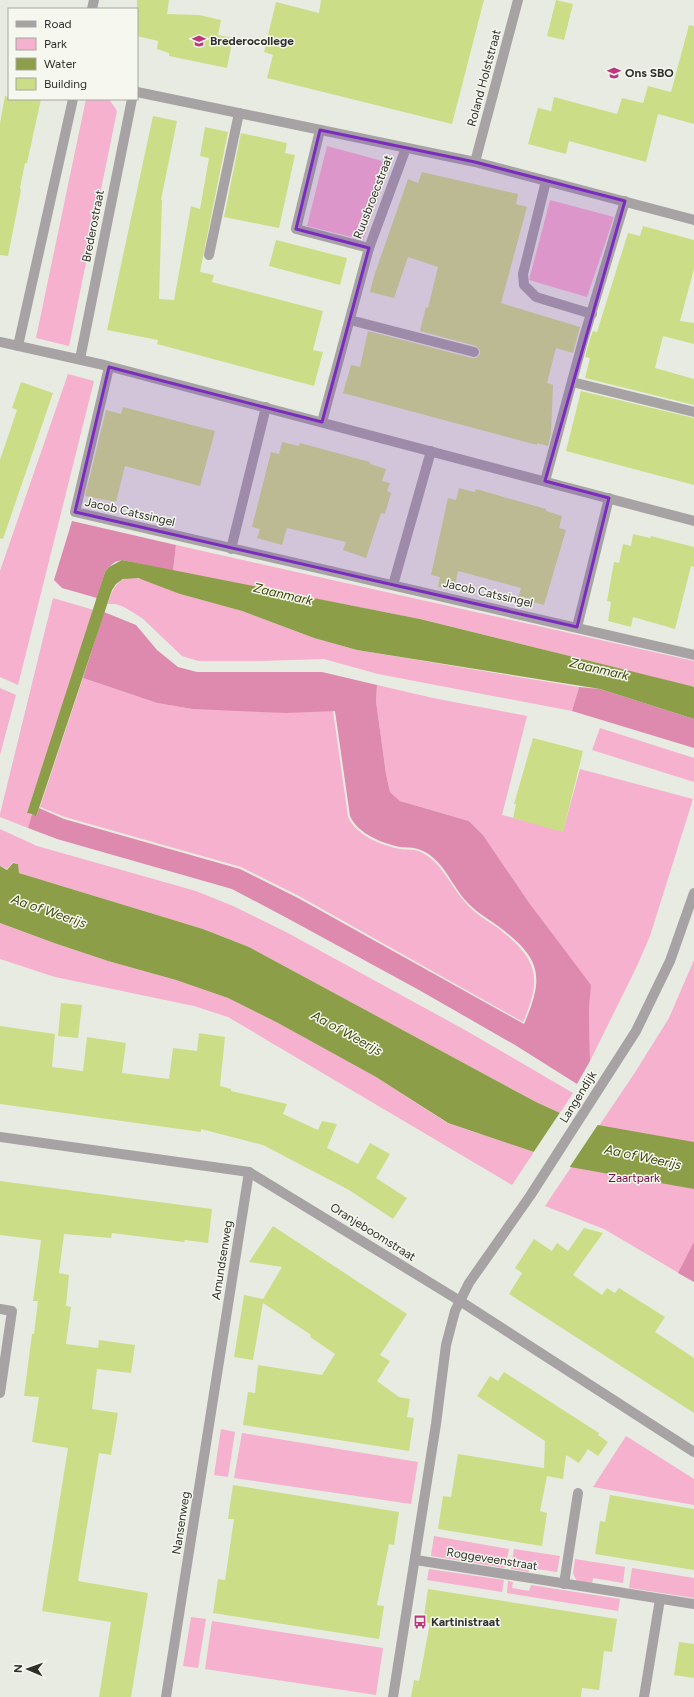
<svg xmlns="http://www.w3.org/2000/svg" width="694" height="1697" font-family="Figtree,sans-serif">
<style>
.green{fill:#f5b1ce}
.forest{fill:#de8aaf}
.water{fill:#8d9e49}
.pier{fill:#e8ebe2}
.building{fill:#cbde87}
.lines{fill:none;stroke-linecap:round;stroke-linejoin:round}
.lane{stroke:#a7a3a5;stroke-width:10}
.street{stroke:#a7a3a5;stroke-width:10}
.marked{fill:#7b2cbf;fill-opacity:0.2;stroke:#7b2cbf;stroke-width:3;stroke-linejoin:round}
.labels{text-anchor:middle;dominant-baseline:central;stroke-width:3;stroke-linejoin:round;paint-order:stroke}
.poi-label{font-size:12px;font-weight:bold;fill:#2f302c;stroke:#f6f8ef;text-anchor:start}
.street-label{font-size:12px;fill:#2f302c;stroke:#f6f8ef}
.park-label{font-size:12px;fill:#720c47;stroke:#f6f8ef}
.water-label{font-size:13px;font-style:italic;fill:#3d4704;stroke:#f6f8ef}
</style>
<rect width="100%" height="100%" fill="#e8ebe2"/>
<!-- green -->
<g class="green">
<path d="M86 99H109L117 111 69 346 36 338Z"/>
<path d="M327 146 390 163 363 240 307 226Z"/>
<path d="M550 200 614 217 587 297 529 280Z"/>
<path d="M68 374 94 381 18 685 0 677V571Z"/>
<path d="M176 545 694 661V687L420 619 173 571Z"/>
<path d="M130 577 147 580 180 594 242 611 314 638 357 650 579 687 572 711 378 674 324 659 260 661H198L182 656 142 618 124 607 116 604H108C112 591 115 581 130 577Z"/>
<path d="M53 598 94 610 27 813 32 814 28 828 0 817V814Z"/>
<path d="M83 678 157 703 192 709 333 711 348 817C356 835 380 845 400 849 406 850 413 849 418 851 441 860 449 884 465 902 474 913 486 920 498 928 537 959 543 976 523 1022L299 896 241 867 65 817 40 807Z"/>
<path d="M377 685 433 698 527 716 502 815 563 831 580 769 693 799 650 936 637 966 590 1061 589 1008 590 985 530 904 483 835 469 821 400 801 390 792 386 774 376 701Z"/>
<path d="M0 688 16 695 0 755Z"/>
<path d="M600 728 694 758V782L592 750Z"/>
<path d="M0 829 37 846 196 891 233 906 286 932 465 1030 573 1093 560 1113 536 1102 249 947 203 929 19 873 18 864 13 862 7 869 0 866Z"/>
<path d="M0 923 54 943 108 961 176 980 228 998 278 1023 376 1077 447 1123 534 1152 512 1185 228 1017 194 1006 55 977 0 959Z"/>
<path d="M694 960V1282L604 1229 545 1206 634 1074 669 1018Z"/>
<path d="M221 1429 235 1432 228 1477 214 1475Z"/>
<path d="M242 1433 418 1462 411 1504 234 1478Z"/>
<path d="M626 1436 694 1479V1505L593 1487Z"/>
<path d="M434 1536 509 1549 505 1568 431 1556Z"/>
<path d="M514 1549 560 1556 557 1572 530 1568 529 1572 511 1569Z"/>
<path d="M575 1559 625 1567 623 1583 593 1578 592 1584 577 1582 573 1573Z"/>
<path d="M632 1568 694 1578V1598L629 1588Z"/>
<path d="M429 1569 504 1580 502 1592 427 1580Z"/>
<path d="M508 1581 513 1582 512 1588 529 1591 531 1585 620 1599 618 1611 507 1593Z"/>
<path d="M191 1617 206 1619 198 1668 183 1666Z"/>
<path d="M212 1621 383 1648 376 1695 205 1669Z"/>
</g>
<!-- forest -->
<g class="forest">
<path d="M72 521 176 545 173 571 122 560 115 562 109 567 105 572 97 598 62 588 54 580Z"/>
<path d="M104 612 136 625 157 650 178 667 197 672H322L377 685 376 701 386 774 390 792 400 801 469 821 483 835 530 904 591 985 589 1008 590 1061 577 1084 515 1045 419 990 287 918 232 889 57 839 28 828 32 814 36 817 39 808 64 819 240 869 298 898 524 1024C545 976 541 958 498 926 487 918 476 912 467 902 450 884 443 857 418 849 413 847 406 848 400 847 382 843 358 834 350 816L335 711 286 713 192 709 157 703 83 678Z"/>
<path d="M579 687 600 689 694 719V748L572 711Z"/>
<path d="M694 1242V1282L678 1273Z"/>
</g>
<!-- water -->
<g class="water">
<path d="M122 560 420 619 691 686 694 687V719L600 689 357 650 314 638 242 611 180 594 138 578 123 579 116 584 112 590 36 817 32 814 27 813 105 572 109 567Z"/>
<path d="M13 863 18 864 19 873 203 929 249 947 536 1102 560 1113 598 1125 694 1142V1189L570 1167 534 1152 448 1123 376 1077 278 1023 228 998 176 980 108 961 54 943 0 923V866L7 870Z"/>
</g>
<!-- pier -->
<path class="pier" d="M561 1111 599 1123 569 1168 533 1153Z"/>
<!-- building -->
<g class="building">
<path d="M137 0H169L167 14 199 15 221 20 218 35 233 38 227 68 169 56V53L157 49 158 41 137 36Z"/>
<path d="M321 0H484L452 124 267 78 273 55 264 52 276 2 319 13Z"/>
<path d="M556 0 573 4 564 40 547 36Z"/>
<path d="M689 25 694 26V124L658 114 646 162 569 141 566 154 528 144 538 108 551 111 554 97 617 114 622 98 643 103 648 86 671 92Z"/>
<path d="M5 96 9 97V99H41L27 163H25L20 188 21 190 8 256 0 255V123Z"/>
<path d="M153 116 177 121 161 200H162L159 299 174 300 191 206 200 209 209 158 200 156 205 127 228 132 200 272 214 275 212 282 323 311 313 350 323 352 314 386 157 344 158 340 107 330Z"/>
<path d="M241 133 287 143 285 153 295 155 279 228 224 217Z"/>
<path d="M422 172 518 194 516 204 527 207 501 303 580 327 573 353 556 348 547 383 553 385 551 433 548 446 537 443V445L343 393 351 365 360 367 368 331 472 358H476L480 354V350L476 346 420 331 426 307 428 308 438 267 408 257 394 298 370 292 374 276 408 179 418 183Z"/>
<path d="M643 226 694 240V269L680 321 694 323V344L663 336 655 368 694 379V405L585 378 590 358 585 357 590 339 593 331 597 332 628 233 640 236Z"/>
<path d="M276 240 347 258 340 285 269 266Z"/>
<path d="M21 382 53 393 3 539 0 538V460L17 410 12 408Z"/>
<path d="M581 391 694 418V485L566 451Z"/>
<path d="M123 407 215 431 200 486 125 466 116 502 85 496 106 410 121 414Z"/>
<path d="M282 442 299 446 300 443 370 462V464L386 469 382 481 390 483 387 491 391 493 385 514 381 513 366 558 343 550 346 542 287 528 282 545 257 538 260 529 252 527 271 452 279 454Z"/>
<path d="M459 488 475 492 476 489 546 509V511L562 516 559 528 566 530 544 605 518 598 521 588 458 571 454 590 438 587 440 577 431 575 448 498 456 500Z"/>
<path d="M633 534 650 538 651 536 694 547V567L691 566 675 629 633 617 631 627 608 621 611 602 607 601 614 562 619 563 623 544 631 546Z"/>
<path d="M533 738 583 751 563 832 513 818 516 804H514Z"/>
<path d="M61 1003 82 1005 78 1038 58 1036Z"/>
<path d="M0 1026 55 1034 52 1067 83 1071 87 1037 126 1043 122 1073 169 1079 173 1048 197 1051 199 1033 225 1037 220 1086 231 1089V1091L287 1104 283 1114 318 1130 322 1121 337 1124 327 1148 358 1164 370 1143 390 1154 376 1178 407 1198 393 1219 349 1190 263 1145 201 1129V1132L0 1104Z"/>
<path d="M0 1181 212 1209 208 1243 185 1240 184 1242 112 1233 111 1238 64 1234 59 1273 69 1275 66 1306 71 1307 66 1344 98 1348 99 1340 135 1345 131 1373 97 1369 92 1409 118 1413 111 1455 99 1453 78 1581 148 1593 131 1697H99L111 1622 42 1611 68 1448 32 1442 39 1397 24 1396 32 1334H34L38 1301H33L41 1240 0 1235Z"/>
<path d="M273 1226 407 1314 380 1355 390 1361 377 1381 399 1397 410 1399 407 1417 414 1418 409 1451 243 1425 248 1392 255 1393 258 1365 322 1375 335 1354 310 1337 311 1335 263 1303 253 1360 234 1357 244 1295 263 1299 282 1267 249 1262Z"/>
<path d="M584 1228 603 1233 573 1275 602 1295 607 1288 615 1293 619 1288 665 1317 655 1332 694 1358V1413L509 1294 522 1273 515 1268 534 1239 552 1251 557 1243 568 1251Z"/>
<path d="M504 1372 599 1433 598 1435 608 1442 598 1456 588 1449 579 1463 566 1455 563 1479 547 1476 540 1511 547 1513 542 1546 438 1529 443 1496 451 1497 458 1454 544 1468 545 1441 477 1396 490 1376 498 1381Z"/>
<path d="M233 1485 399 1512 394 1545 389 1544 377 1605 384 1606 379 1639 213 1613 218 1579 225 1580 234 1519H228Z"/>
<path d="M610 1495 694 1509V1570L595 1554 600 1521 605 1522Z"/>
<path d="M428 1589 617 1619 612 1652 604 1651 599 1690 582 1688 581 1697H411L414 1680 419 1681 430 1623 423 1622Z"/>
<path d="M679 1642 694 1644V1678L674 1675Z"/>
</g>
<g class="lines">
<!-- lane -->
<g class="lane">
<path d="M209 255 239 113"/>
<path d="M350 320 474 352"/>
<path d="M564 1584 578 1493"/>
<path d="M644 1697 660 1599"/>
</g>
<!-- street -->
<g class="street">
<path d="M92 9 94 0"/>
<path d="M137 92 475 162 694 220"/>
<path d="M320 130 296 229 369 248 406 148"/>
<path d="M475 162 518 0"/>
<path d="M546 181 523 274 524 285 536 297 592 314"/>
<path d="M0 342 104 365 694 521"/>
<path d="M18 346 73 99"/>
<path d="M80 359 132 99"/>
<path d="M109 367 75 512 694 655"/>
<path d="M572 382 694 412"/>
<path d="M322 422 369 248"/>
<path d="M545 481 584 337 625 201"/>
<path d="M231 549 266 407"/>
<path d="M393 585 431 451"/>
<path d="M577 627 609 498"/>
<path d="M0 1137 249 1172 460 1301 694 1452"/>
<path d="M0 1309 12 1311 0 1393"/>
<path d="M416 1560 694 1604"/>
<path d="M166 1697 249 1172"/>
<path d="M393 1697 436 1424 446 1345 455 1311 469 1283 530 1196 636 1031 670 961 694 893"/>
</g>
</g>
<!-- marked area -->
<path class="marked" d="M320 130 475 162 625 201 545 481 609 498 577 627 75 512 109 367 322 422 369 248 296 229Z"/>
<!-- icons -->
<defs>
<g id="school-bare" transform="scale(1.08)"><path d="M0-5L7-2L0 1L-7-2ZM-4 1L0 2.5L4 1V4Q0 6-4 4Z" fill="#bc387e" stroke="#f6f8ef" stroke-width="2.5" paint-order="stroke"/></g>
<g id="bus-bare" transform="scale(1.08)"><path d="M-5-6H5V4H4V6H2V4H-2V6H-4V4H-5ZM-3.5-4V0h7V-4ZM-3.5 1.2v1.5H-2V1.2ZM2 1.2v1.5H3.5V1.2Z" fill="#bc387e" stroke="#f6f8ef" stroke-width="2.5" paint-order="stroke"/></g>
</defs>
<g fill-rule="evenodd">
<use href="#school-bare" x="199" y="41"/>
<use href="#school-bare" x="614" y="73"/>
<use href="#bus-bare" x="420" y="1622"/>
</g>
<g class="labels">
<!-- poi labels -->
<g class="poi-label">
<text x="210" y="41">Brederocollege</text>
<text x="625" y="73">Ons SBO</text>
<text x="431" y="1622">Kartinistraat</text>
</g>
<!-- street labels -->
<g class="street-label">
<text transform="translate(484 78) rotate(-75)">Roland Holststraat</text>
<text transform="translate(373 197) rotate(-69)">Ruusbroecstraat</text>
<text transform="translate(93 226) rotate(-79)">Brederostraat</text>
<text transform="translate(130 512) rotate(13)">Jacob Catssingel</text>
<text transform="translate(488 593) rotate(13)">Jacob Catssingel</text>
<text transform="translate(578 1097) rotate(-58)">Langendijk</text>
<text transform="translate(373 1232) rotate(32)">Oranjeboomstraat</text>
<text transform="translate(222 1260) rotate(-81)">Amundsenweg</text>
<text transform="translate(181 1523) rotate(-81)">Nansenweg</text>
<text transform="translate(492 1559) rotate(9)">Roggeveenstraat</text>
</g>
<!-- park labels -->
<g class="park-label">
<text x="634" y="1178">Zaartpark</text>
</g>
<!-- water labels -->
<g class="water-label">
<text transform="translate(283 594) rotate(13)">Zaanmark</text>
<text transform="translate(599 669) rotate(13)">Zaanmark</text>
<text transform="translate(49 911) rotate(19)">Aa of Weerijs</text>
<text transform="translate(347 1033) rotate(29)">Aa of Weerijs</text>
<text transform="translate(643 1157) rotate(12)">Aa of Weerijs</text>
</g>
</g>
<!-- legend -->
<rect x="8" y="8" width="130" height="92" fill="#f6f8ef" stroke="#a6a8a1"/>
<rect x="16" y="21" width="20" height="6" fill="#a7a3a5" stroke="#a6a8a1"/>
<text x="44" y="28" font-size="12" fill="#2f302c">Road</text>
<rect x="16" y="38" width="20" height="12" fill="#f5b1ce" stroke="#a6a8a1"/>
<text x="44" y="48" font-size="12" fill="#2f302c">Park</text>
<rect x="16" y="58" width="20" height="12" fill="#8d9e49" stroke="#a6a8a1"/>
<text x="44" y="68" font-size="12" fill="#2f302c">Water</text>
<rect x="16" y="78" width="20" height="12" fill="#cbde87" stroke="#a6a8a1"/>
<text x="44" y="88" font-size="12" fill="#2f302c">Building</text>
<!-- north arrow -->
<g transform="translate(28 1669) rotate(272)" stroke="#f6f8ef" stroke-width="3" paint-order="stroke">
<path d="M0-3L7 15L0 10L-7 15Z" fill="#2f302c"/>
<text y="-6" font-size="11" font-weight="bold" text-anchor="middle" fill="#2f302c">N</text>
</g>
</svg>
